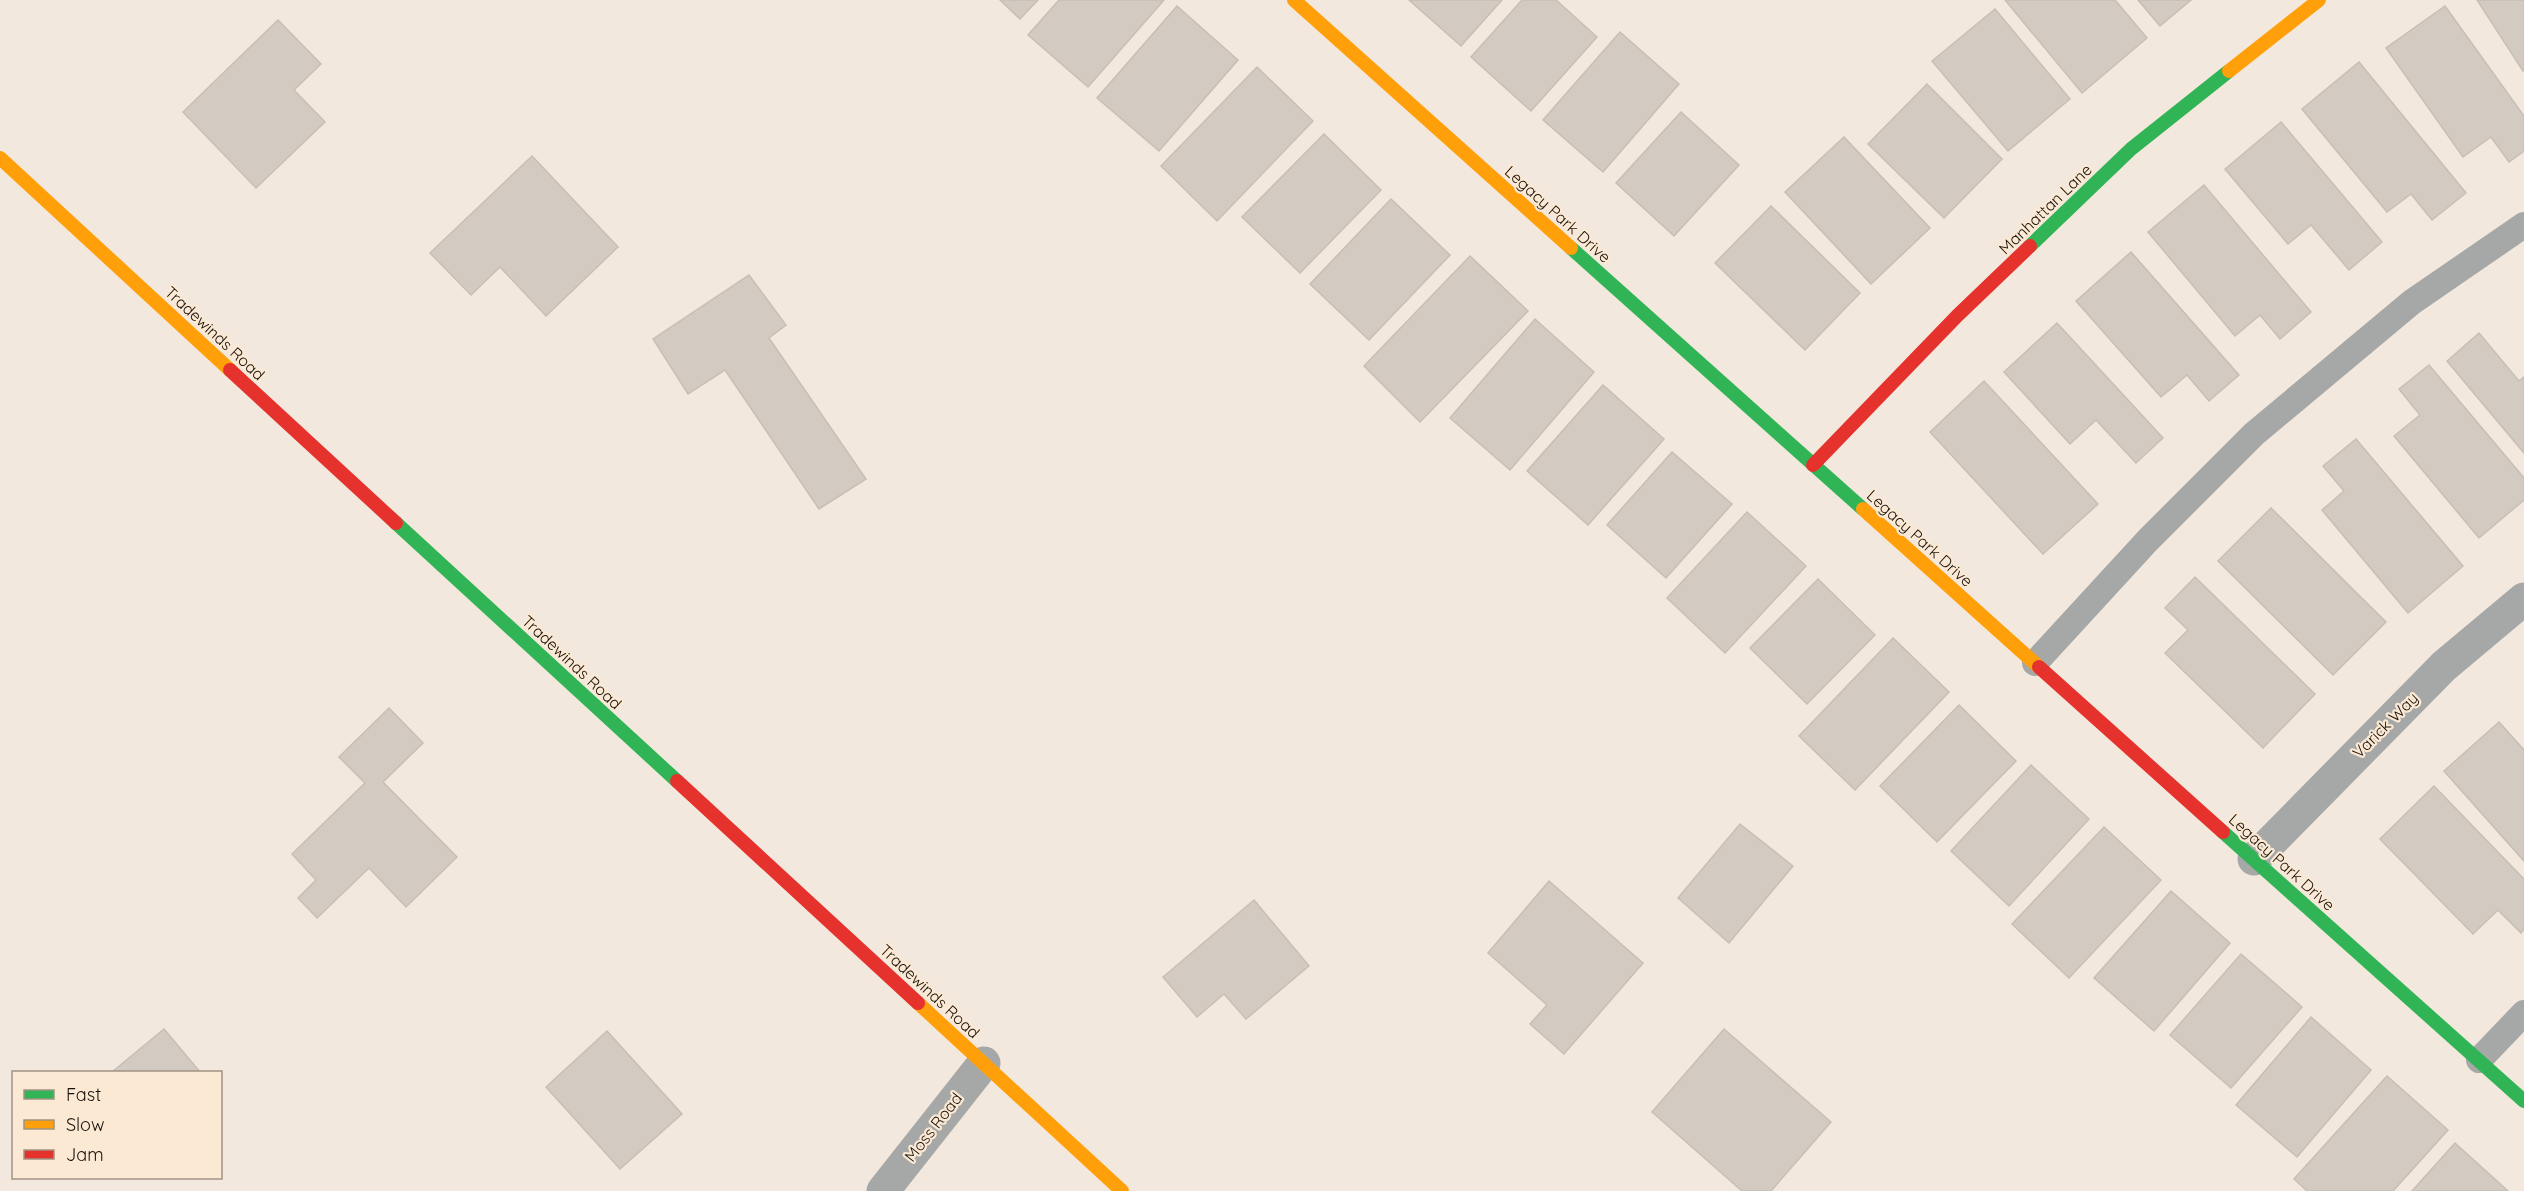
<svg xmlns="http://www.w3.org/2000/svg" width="2524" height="1191" font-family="Quicksand,sans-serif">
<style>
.building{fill:#d3cbc2;stroke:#c7bfb5;stroke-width:1.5}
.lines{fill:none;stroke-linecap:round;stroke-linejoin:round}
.lane{stroke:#a6a8a7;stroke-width:26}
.street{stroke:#a6a8a7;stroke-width:33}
.fast{stroke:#30b455;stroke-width:14}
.slow{stroke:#ff9f0a;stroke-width:14}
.jam{stroke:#e5322d;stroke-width:14}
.labels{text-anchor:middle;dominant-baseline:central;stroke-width:4.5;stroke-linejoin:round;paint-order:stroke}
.street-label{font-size:16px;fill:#18120b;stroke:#fce9d4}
</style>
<rect width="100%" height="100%" fill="#f3e8dd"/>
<!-- building -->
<g class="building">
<path d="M1000 0H1038L1020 19Z"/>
<path d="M1059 0H1164L1088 87 1028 35Z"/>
<path d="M1409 0H1502L1461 46Z"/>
<path d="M1522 0H1556L1597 37 1531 111 1471 57Z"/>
<path d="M2005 0H2115L2147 38 2082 93Z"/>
<path d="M2138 0H2191L2160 26Z"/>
<path d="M2477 0H2524V71H2523Z"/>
<path d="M1177 6 1238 60 1159 151 1097 98Z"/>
<path d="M2445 6 2524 116V151L2509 162 2491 137 2463 157 2386 48Z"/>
<path d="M1995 9 2070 99 2008 151 1932 61Z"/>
<path d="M278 20 321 64 294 90 325 122 256 188 183 112Z"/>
<path d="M1620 32 1679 84 1603 172 1543 120Z"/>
<path d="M2359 62 2466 193 2432 220 2411 194 2387 212 2302 109Z"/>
<path d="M1257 67 1313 121 1217 221 1161 166Z"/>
<path d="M1927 84 2002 159 1944 218 1868 144Z"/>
<path d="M1681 112 1739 165 1674 236 1616 183Z"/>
<path d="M2281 122 2382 242 2349 270 2311 225 2288 244 2225 169Z"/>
<path d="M1324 134 1381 190 1300 273 1242 217Z"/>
<path d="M1844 137 1930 228 1871 284 1785 192Z"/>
<path d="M532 156 618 247 546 316 500 267 471 295 430 253Z"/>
<path d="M2204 185 2311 312 2280 339 2260 315 2235 336 2148 232Z"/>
<path d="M1391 199 1450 255 1369 340 1310 284Z"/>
<path d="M1771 206 1860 293 1805 350 1715 263Z"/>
<path d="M2131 252 2239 375 2209 401 2187 375 2161 397 2076 301Z"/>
<path d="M1470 256 1528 311 1420 422 1364 366Z"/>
<path d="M749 275 786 325 769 338 866 479 819 509 725 370 688 394 653 339Z"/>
<path d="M1535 319 1594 372 1510 470 1450 418Z"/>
<path d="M2057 323 2163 438 2136 463 2096 420 2070 444 2004 372Z"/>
<path d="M2479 333 2519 381 2524 377V453L2447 361Z"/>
<path d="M2429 365 2524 478V500L2479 538 2394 436 2420 415 2399 389Z"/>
<path d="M1984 381 2098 504 2043 554 1930 432Z"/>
<path d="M1603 385 1664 439 1588 525 1527 471Z"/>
<path d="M2356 439 2463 566 2408 613 2322 510 2344 491 2323 466Z"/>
<path d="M1672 452 1732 504 1666 578 1607 525Z"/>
<path d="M2271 508 2386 622 2333 675 2218 561Z"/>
<path d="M1747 512 1806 566 1725 653 1667 598Z"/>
<path d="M2195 577 2315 694 2263 748 2165 653 2188 630 2165 608Z"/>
<path d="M1818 579 1875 635 1807 704 1750 648Z"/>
<path d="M1893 638 1949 692 1855 790 1799 736Z"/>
<path d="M1959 705 2016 761 1937 842 1880 786Z"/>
<path d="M389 708 423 743 383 782 457 857 406 907 369 868 317 918 298 898 316 880 292 854 365 783 339 757Z"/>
<path d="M2499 722 2524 750V861L2444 771Z"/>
<path d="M2031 765 2089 819 2009 906 1951 851Z"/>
<path d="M2434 786 2524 879V929L2521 933 2498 910 2473 934 2380 839Z"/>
<path d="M1740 824 1793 866 1729 943 1678 898Z"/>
<path d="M2104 827 2161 880 2069 978 2012 924Z"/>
<path d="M1549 881 1643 963 1564 1054 1530 1024 1547 1005 1488 953Z"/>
<path d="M2171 891 2230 943 2154 1031 2094 978Z"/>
<path d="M1254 900 1309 966 1246 1019 1224 994 1197 1017 1163 977Z"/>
<path d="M2241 954 2302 1007 2231 1088 2170 1035Z"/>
<path d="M2311 1017 2371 1070 2297 1157 2236 1105Z"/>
<path d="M164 1029 200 1072H112Z"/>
<path d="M1724 1029 1831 1122 1771 1191H1742L1652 1112Z"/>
<path d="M607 1031 682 1114 620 1169 546 1087Z"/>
<path d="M2387 1076 2448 1130 2393 1191H2307L2294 1179Z"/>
<path d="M2455 1143 2508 1191H2412Z"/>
</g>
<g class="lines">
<!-- lane -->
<g class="lane">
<path d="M2035 663 2148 540 2254 434 2412 302 2524 225"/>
<path d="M2479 1060 2524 1013"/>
</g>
<!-- street -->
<g class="street">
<path d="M2254 859 2444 666 2524 599"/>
<path d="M883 1191 984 1063"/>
</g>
<!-- fast -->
<g class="fast">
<path d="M2030 246 2131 149 2229 71"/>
<path d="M1571 248 1863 509"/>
<path d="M396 523 677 781"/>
<path d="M2223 832 2524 1101"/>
</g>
<!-- slow -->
<g class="slow">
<path d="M1294 0 1571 248"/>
<path d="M2229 71 2319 0"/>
<path d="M0 158 230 370"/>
<path d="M1863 509 2039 667"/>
<path d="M918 1003 1122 1191"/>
</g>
<!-- jam -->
<g class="jam">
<path d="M230 370 396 523"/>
<path d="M1813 465 1957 316 2030 246"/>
<path d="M2039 667 2223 832"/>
<path d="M677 781 918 1003"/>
</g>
</g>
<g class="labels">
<!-- street labels -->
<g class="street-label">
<text transform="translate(2045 209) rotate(-44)">Manhattan Lane</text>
<text transform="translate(1558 214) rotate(42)">Legacy Park Drive</text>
<text transform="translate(215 333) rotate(43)">Tradewinds Road</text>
<text transform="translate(1920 538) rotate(42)">Legacy Park Drive</text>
<text transform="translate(572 662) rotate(43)">Tradewinds Road</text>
<text transform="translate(2385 725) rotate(-45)">Varick Way</text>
<text transform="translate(2282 862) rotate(42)">Legacy Park Drive</text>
<text transform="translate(930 991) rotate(43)">Tradewinds Road</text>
<text transform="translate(933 1127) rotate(-52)">Moss Road</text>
</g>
</g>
<!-- legend -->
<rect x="12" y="1071" width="210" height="108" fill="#fce9d4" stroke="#a19384" stroke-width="1.5"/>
<rect x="24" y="1090" width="30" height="9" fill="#30b455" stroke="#a19384" stroke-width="1.5"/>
<text x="66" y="1101" font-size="18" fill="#18120b">Fast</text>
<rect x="24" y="1120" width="30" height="9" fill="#ff9f0a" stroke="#a19384" stroke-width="1.5"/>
<text x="66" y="1131" font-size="18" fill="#18120b">Slow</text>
<rect x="24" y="1150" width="30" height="9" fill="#e5322d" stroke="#a19384" stroke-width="1.5"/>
<text x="66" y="1161" font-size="18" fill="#18120b">Jam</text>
</svg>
